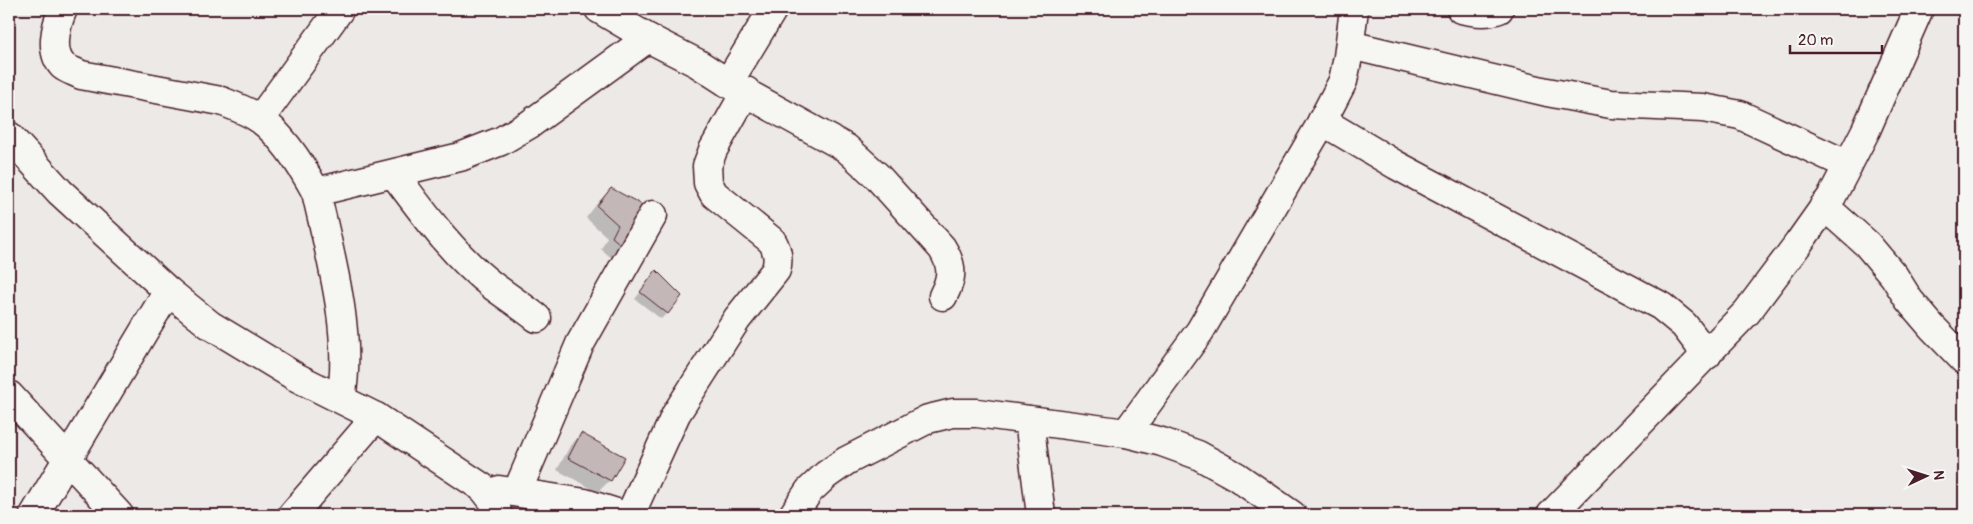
<svg xmlns="http://www.w3.org/2000/svg" width="1973" height="524" font-family="Pangolin,sans-serif">
<style>
.shadow{fill:#0003}
.building{fill:#c4b7b7;stroke:#4a1f2b}
.lines{fill:none;stroke-linecap:round;stroke-linejoin:round}
.street-casing{stroke:#4a1f2b;stroke-width:31}
.street{stroke:#f6f6f2;stroke-width:28}
</style>
<rect width="100%" height="100%" fill="#ece9e6"/>
<filter id="ink" filterUnits="userSpaceOnUse"><feTurbulence type="fractalNoise" baseFrequency=".02" numOctaves="2"/><feDisplacementMap in="SourceGraphic" scale="10" xChannelSelector="R" yChannelSelector="G"/><feConvolveMatrix kernelMatrix="1 2 1 2 8 2 1 2 1" color-interpolation-filters="sRGB"/></filter>
<g filter="url(#ink)">
<!-- shadow -->
<g class="shadow">
<path d="M611 189 625 248 614 260 601 249 607 237 586 218 599 201Z"/>
<path d="M656 272 667 313 661 319 635 299Z"/>
<path d="M581 434 623 457 610 480 598 492 557 470 570 446Z"/>
</g>
<!-- building -->
<g class="building">
<path d="M611 188 650 209 626 249 612 237 618 225 597 206Z"/>
<path d="M656 270 682 296 668 314 640 292Z"/>
<path d="M581 433 625 457 611 481 568 458Z"/>
</g>
<g class="lines">
<!-- street casing -->
<g class="street-casing">
<g id="street">
<path d="M63 9C56 25 49 52 63 66 68 70 76 72 81 75L221 101C234 106 248 111 260 119 284 137 302 166 316 192"/>
<path d="M599 9 648 38 697 63 728 83 846 148 876 175 942 248C953 266 953 277 943 296"/>
<path d="M1461 9C1473 12 1487 14 1499 9"/>
<path d="M1350 45 1547 92 1611 104 1703 108 1740 115 1848 165"/>
<path d="M728 83 773 9"/>
<path d="M260 119 340 9"/>
<path d="M1322 121 1396 165 1661 306 1684 325 1707 355"/>
<path d="M9 136 60 192 168 291 210 325 296 377 376 417 483 488 494 502 498 515"/>
<path d="M394 174C424 214 454 256 493 286 508 297 523 307 537 318"/>
<path d="M1824 206 1867 244 1894 276 1909 300 1932 327 1964 360"/>
<path d="M9 395 119 515"/>
<path d="M341 398C353 334 330 255 316 192L460 157 501 141 530 124 648 38"/>
<path d="M1029 420 1041 515"/>
<path d="M1126 433 1200 331 1318 129 1343 81 1348 57 1354 9"/>
<path d="M499 490 585 503 623 515"/>
<path d="M517 492 580 344 653 215"/>
<path d="M34 515 168 291"/>
<path d="M292 515 376 417"/>
<path d="M630 515 676 414 737 319 776 270C779 259 778 251 772 241L714 194 708 183 707 166 713 150 746 91"/>
<path d="M793 515 809 491 826 475 846 461 928 419 953 413H977L1126 433 1162 442 1198 455 1236 476 1292 515"/>
<path d="M1551 515 1747 312 1798 244 1832 196 1866 130 1919 9"/>
</g>
</g>
<!-- street -->
<use href="#street" class="street"/>
</g>
</g>
<!-- margin -->
<rect width="1973" height="524" fill="none" stroke="#f6f6f2" stroke-width="30"/>
<rect x="15" y="15" width="1943" height="494" fill="none" stroke="#4a1f2b" stroke-width="2" filter="url(#ink)"/>
<!-- north arrow -->
<g transform="translate(1926 476) rotate(86)" stroke="#f6f6f2" stroke-width="4" paint-order="stroke">
<path d="M0-4L9 19L0 12L-9 19Z" fill="#4a1f2b"/>
<text y="-8" font-size="14" font-weight="bold" text-anchor="middle" fill="#4a1f2b">N</text>
</g>
<!-- scale -->
<path d="M1790 45v8h92v-8" fill="none" stroke="#4a1f2b" stroke-width="2.5"/>
<text x="1798" y="45" font-size="15" fill="#4a1f2b" stroke="#f6f6f2" stroke-width="4" paint-order="stroke">20 m</text>
</svg>
